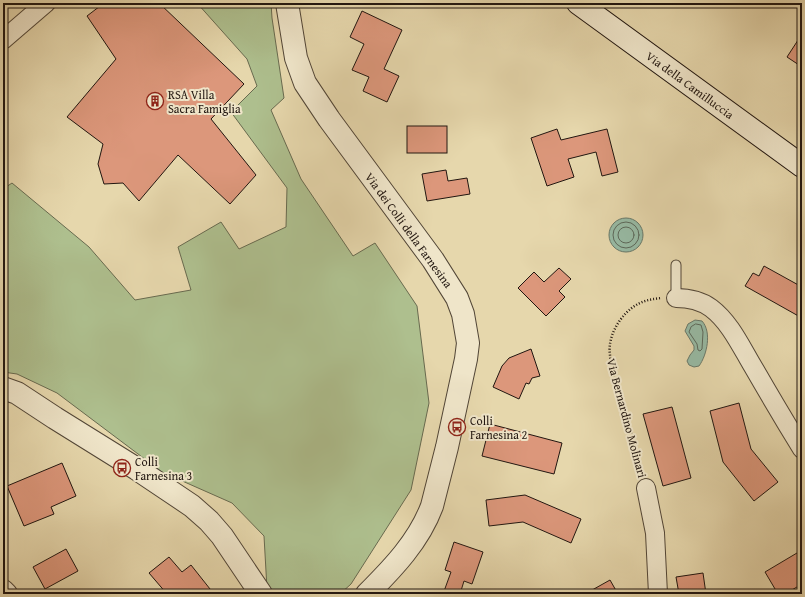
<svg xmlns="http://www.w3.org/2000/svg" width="805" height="597" font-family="'Gentium Book Plus',serif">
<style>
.green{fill:#aebf8e;stroke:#686a4f}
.water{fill:#97baa4;stroke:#687869}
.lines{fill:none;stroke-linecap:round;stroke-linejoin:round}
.shore{stroke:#5c685a;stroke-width:1}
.building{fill:#dc977b;stroke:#211610}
.service-casing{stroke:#524637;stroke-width:11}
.minor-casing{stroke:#524637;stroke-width:20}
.tertiary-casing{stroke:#524637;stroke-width:24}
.secondary-casing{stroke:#211610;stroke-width:24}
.path{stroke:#211610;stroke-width:2.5;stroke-dasharray:1 2;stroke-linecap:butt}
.service{stroke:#efe5c9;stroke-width:9}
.minor{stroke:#efe5c9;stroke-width:18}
.tertiary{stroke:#efe5c9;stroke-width:22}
.secondary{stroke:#efe5c9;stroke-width:22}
.labels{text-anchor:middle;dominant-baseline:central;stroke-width:4;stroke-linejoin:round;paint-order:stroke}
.street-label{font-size:12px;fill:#211610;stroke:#efe5c9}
.poi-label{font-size:12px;fill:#211610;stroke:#efe5c9;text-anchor:start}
</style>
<rect width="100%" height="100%" fill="#e6d7ac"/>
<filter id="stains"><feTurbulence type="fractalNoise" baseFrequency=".005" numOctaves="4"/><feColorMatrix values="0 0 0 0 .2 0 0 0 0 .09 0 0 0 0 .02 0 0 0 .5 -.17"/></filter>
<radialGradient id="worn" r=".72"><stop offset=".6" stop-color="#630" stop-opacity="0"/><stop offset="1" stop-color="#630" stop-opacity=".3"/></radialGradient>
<!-- green -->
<path class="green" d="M197 3H271L272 18 284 98 271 110 301 179 353 256 375 243 417 306 429 403 411 490 351 584 340 594H274L267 589 264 536 232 503 162 472 57 393 17 374 3 372V189L12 183 89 247 135 300 191 290 178 247 221 222 239 249 286 227 287 188 231 112 257 86 247 59Z"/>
<!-- water -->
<g class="water">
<circle cx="626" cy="235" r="17"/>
<path d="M695 320 702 321C712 332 707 355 699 366L694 367 689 365 687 361 690 355 694 350V346L685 331 688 324Z"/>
</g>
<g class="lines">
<!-- shore -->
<g class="shore">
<circle cx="626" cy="235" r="13"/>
<circle cx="626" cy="235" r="8"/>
<path d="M696 324 701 325 703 332 702 349 700 351 698 350 697 344 689 332 691 327Z"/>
</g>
</g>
<!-- building -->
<g class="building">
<path d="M104 3H159L244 84 211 119 256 175 230 204 178 155 139 201 123 183 104 184 98 164 103 144 67 117 116 59 87 16Z"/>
<path d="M362 11 402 30 384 69 399 76 387 102 363 91 369 77 352 70 364 44 350 37Z"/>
<path d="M802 34V67L787 57Z"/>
<rect x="407" y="126" width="40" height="27"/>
<path d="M557 129 561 140 607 129 618 172 602 176 596 152 568 159 574 177 547 186 531 138Z"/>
<path d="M446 170 448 181 467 178 470 194 427 201 422 174Z"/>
<path d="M764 266 802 287V318L745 286 753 273 759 276Z"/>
<path d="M559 268 571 279 559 291 565 297 546 316 518 288 534 272 544 282Z"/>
<path d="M531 349 540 376 532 378 529 384 526 383 519 399 493 387 502 366 509 358Z"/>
<path d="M739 403 751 449 778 482 754 501 723 462 710 411Z"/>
<path d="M672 407 691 478 663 486 643 414Z"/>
<path d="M490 424 562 443 554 474 482 456Z"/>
<path d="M62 463 76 496 51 507 54 514 24 526 7 486Z"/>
<path d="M525 495 581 519 571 543 523 522 489 526 486 500Z"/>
<path d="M454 542 483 552 472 584 464 581 460 594H443L451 572 445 570Z"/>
<path d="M66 549 78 571 45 589 33 567Z"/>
<path d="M802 550V584L785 594H778L765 572Z"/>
<path d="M169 557 182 572 191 565 214 594H167L149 573Z"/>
<path d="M703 573 706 594H679L676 577Z"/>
<path d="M610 580 618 594H585Z"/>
</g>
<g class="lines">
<!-- service casing -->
<g class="service-casing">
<path id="service" d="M676 298V265"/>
</g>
<!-- minor casing -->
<g class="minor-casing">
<g id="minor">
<path d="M3 40 46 3"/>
<path d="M676 298C688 298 700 300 711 308 731 323 742 349 755 370 770 396 786 423 802 449"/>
<path d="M646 488 655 533 658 594"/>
</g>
</g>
<!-- tertiary casing -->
<g class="tertiary-casing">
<g id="tertiary">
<path d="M287 3 296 58 305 83 329 119 433 260 457 298 463 314 468 343 466 359 447 447 432 506C419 541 393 568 367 594"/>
<path d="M3 388 17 393 55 418 137 469 192 506 209 521 222 536 261 594"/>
<path d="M3 591 6 594"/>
</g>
</g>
<!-- secondary casing -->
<g class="secondary-casing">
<path id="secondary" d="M578 3 802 166"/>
</g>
<!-- path -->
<path class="path" d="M643 474C636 449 629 424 621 400 617 386 611 370 610 355 607 336 621 313 638 304 645 300 653 299 661 298"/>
<!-- service -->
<use href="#service" class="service"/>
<!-- minor -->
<use href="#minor" class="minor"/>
<!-- tertiary -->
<use href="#tertiary" class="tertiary"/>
<!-- secondary -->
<use href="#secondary" class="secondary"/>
</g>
<!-- icons -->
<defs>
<g id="building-ring" transform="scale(0.9)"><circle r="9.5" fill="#efe5c9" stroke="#8f2418" stroke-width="1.5"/><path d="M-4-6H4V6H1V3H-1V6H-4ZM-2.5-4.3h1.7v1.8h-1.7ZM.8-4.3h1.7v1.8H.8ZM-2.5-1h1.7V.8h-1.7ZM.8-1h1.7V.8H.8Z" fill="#8f2418"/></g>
<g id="bus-ring" transform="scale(0.9)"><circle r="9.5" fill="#efe5c9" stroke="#8f2418" stroke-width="1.5"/><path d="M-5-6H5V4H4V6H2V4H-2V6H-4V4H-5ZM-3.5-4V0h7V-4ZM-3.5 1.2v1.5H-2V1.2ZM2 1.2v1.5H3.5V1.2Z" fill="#8f2418"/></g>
</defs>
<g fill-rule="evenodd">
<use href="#building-ring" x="155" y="101"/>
<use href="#bus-ring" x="457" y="427"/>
<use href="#bus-ring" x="122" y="468"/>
</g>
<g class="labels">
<!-- street labels -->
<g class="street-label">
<text transform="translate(690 85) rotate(36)">Via della Camilluccia</text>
<text transform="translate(409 230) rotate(54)">Via dei Colli della Farnesina</text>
<text transform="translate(627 418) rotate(75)">Via Bernardino Molinari</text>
</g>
<!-- poi labels -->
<g class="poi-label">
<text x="168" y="94">RSA Villa<tspan x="168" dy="14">Sacra Famiglia</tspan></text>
<text x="470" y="420">Colli<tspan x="470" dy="14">Farnesina 2</tspan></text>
<text x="135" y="461">Colli<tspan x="135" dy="14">Farnesina 3</tspan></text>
</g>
</g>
<!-- margin -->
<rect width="805" height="597" fill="none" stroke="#e6d7ac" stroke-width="16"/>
<rect x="4" y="4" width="797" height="589" fill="none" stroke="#211610" stroke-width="2"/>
<rect x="8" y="8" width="789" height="581" fill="none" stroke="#211610"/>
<rect width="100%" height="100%" filter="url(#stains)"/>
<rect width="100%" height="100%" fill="url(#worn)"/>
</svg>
